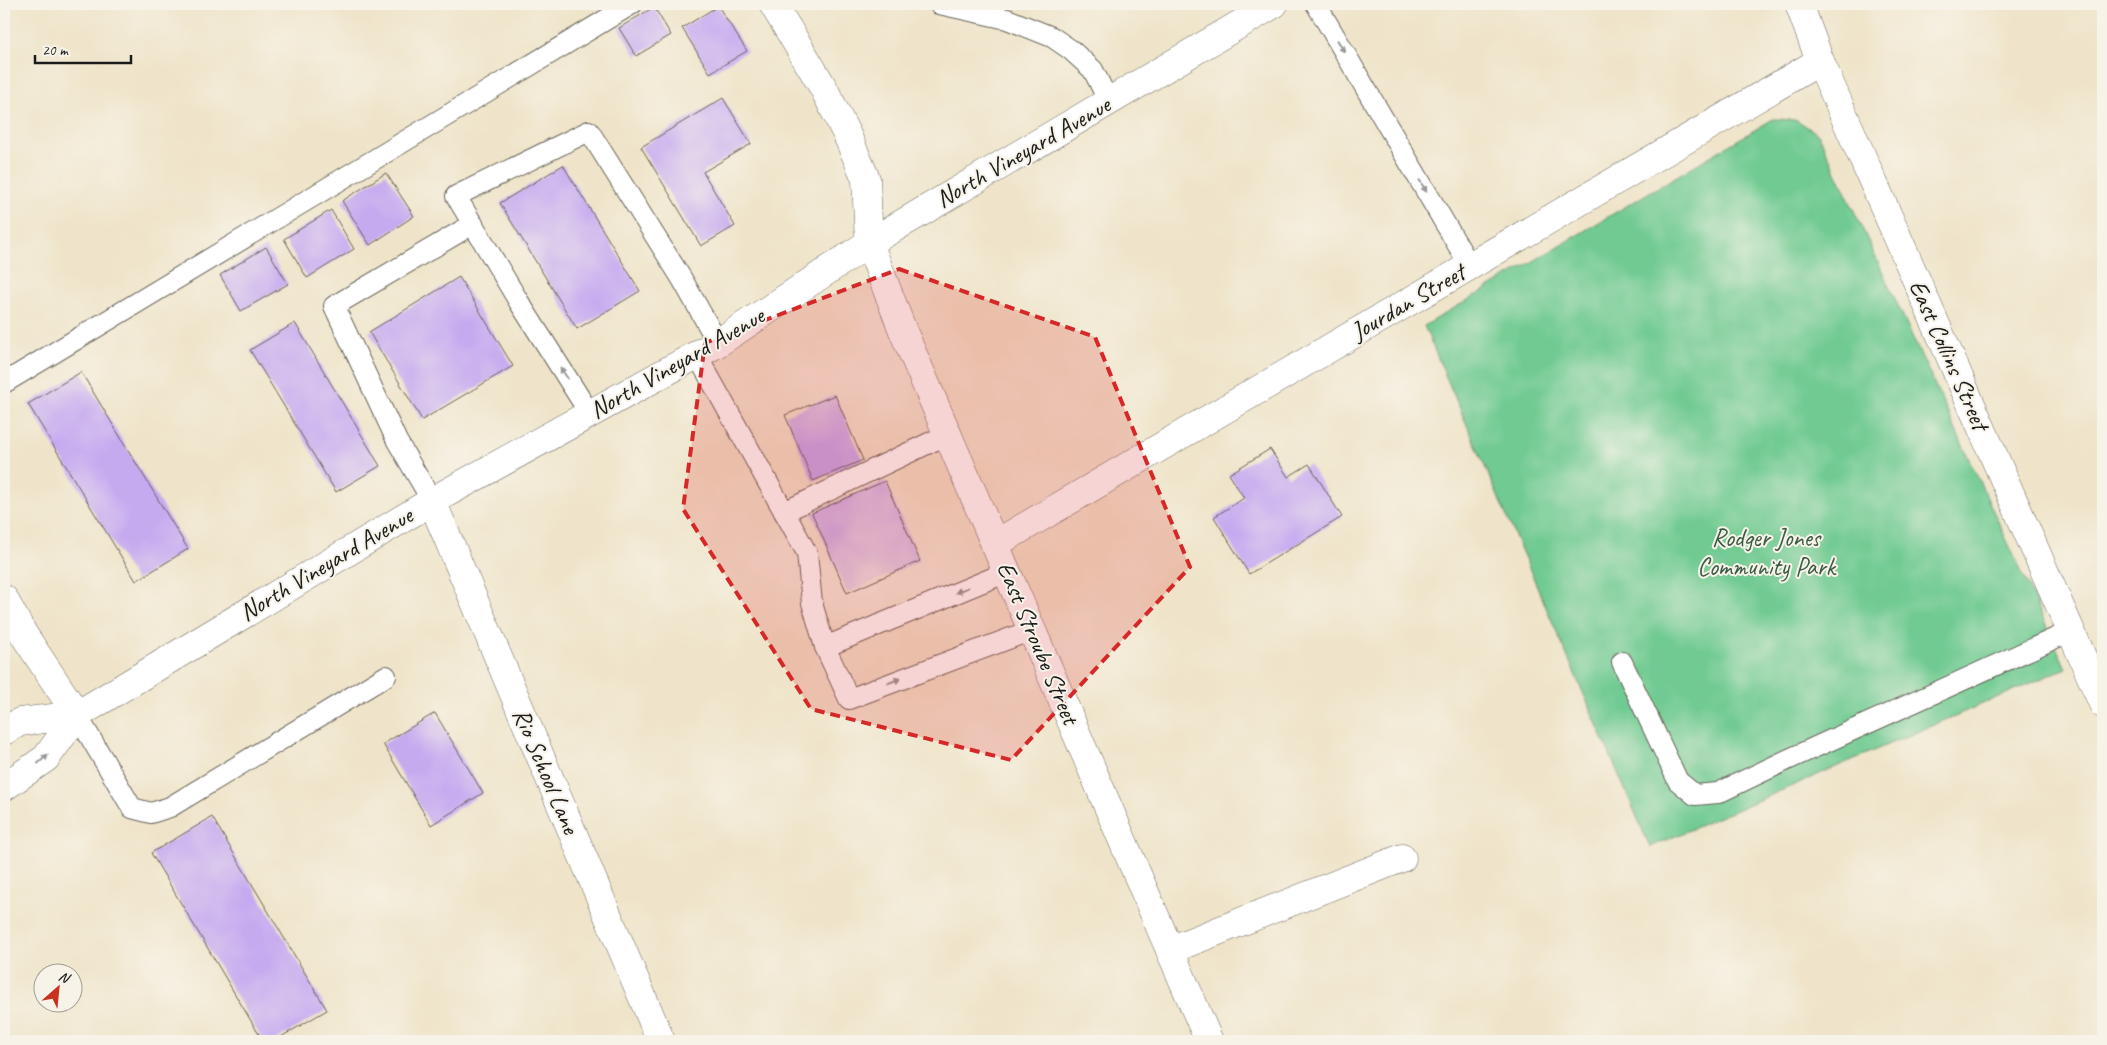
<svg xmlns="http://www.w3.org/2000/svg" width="2107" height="1045" font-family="Caveat,sans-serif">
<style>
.green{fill:#6fca91;stroke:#467356}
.building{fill:#c6aaf0}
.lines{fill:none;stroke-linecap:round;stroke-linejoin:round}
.lane-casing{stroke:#666259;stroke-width:22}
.street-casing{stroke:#666259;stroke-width:29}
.primary-casing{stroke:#666259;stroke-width:29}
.lane{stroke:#fff;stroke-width:20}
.street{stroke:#fff;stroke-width:28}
.primary{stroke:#fff;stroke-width:28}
.oneway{fill:#999}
.marked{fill:#d62828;fill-opacity:0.2;stroke:#d62828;stroke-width:4;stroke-dasharray:10 6;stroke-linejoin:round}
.labels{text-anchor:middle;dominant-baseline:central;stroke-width:4;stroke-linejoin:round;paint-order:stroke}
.street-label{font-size:25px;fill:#1c1c1c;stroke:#f7f3e8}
.park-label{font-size:25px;fill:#395945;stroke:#f7f3e8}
</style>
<rect width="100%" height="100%" fill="#f7f3e8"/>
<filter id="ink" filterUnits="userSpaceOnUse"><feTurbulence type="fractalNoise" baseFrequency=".02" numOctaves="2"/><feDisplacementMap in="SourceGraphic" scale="10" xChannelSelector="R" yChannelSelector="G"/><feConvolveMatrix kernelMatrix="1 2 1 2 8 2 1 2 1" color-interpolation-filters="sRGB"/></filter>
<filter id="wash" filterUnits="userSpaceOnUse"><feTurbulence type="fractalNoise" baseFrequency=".0096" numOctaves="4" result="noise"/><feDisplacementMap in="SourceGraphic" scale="20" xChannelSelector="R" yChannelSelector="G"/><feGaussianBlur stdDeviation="1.12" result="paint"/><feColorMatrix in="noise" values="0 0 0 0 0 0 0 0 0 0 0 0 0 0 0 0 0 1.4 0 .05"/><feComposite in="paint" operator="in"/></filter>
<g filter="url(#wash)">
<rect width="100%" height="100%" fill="#efe4c9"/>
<!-- green -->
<path class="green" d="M1773 119 1797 120 1819 135 2066 668 1650 847 1424 326Z"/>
<g id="blocks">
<!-- building -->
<g class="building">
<path d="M718 6 747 51 710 73 682 28Z"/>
<path d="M654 7 671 35 636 56 619 28Z"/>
<path d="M723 98 751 144 703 172 735 226 701 246 641 147Z"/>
<path d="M563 165 640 291 577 329 500 203Z"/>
<path d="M386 173 414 216 370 245 342 201Z"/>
<path d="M331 210 354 249 307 278 284 239Z"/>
<path d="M266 247 288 284 241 311 220 275Z"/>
<path d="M459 277 513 366 422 420 369 332Z"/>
<path d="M295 323 380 466 336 492 250 350Z"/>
<path d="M81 372 188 549 136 581 28 404Z"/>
<path d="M835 395 863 460 813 481 785 415Z"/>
<path d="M1270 449 1288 477 1309 464 1342 517 1249 574 1214 517 1244 498 1229 474Z"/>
<path d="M885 481 920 561 847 593 812 513Z"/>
<path d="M435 713 483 793 431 825 383 744Z"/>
<path d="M212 817 327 1010 274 1041H263L151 853Z"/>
</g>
</g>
</g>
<g filter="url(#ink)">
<use href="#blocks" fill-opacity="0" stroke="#666259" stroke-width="1"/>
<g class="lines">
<!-- lane casing -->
<g class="lane-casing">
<g id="lane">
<path d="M939 4 1007 19 1052 37 1071 50 1093 70 1109 102"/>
<path d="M1316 4 1470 266"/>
<path d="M697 355 807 553 812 603 825 647 849 699 1032 630"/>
<path d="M4 383 632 4"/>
<path d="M590 414 519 302 456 196 589 131 682 279 718 343"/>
<path d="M432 501 397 441 334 306 473 224"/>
<path d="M784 512 948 434"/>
<path d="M825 647 1007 572"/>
<path d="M1622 662 1678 781 1695 795 1718 793 1787 760 2071 631"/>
<path d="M77 715 132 808 151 813 170 807 386 676"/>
</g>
</g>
<!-- street casing -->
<g class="street-casing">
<g id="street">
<path d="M773 4 823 87 847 135 866 179 869 243 903 331 1209 1041"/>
<path d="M1799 4 1820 61 2103 704"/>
<path d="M432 501 661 1041"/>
<path d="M995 544 1820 61"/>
<path d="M4 599 24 635 77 715"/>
<path d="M1170 950 1402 858"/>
</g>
</g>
<!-- primary casing -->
<g class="primary-casing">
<g id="primary">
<path d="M4 731 20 722 77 715"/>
<path d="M4 787 46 758 77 715 432 501 718 343 869 243 1274 4"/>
</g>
</g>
<!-- lane -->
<use href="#lane" class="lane"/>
<!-- street -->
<use href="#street" class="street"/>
<!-- primary -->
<use href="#primary" class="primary"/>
</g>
<!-- one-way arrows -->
<defs><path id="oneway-solid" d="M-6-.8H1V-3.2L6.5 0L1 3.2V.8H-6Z" transform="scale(1.25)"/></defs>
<g class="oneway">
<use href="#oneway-solid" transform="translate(1341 46) rotate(59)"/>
<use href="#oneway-solid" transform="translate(1423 186) rotate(59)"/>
<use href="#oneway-solid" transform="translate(564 373) rotate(-123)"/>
<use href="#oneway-solid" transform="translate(962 590) rotate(157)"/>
<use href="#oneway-solid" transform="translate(894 681) rotate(-21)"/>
<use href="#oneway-solid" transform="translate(43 759) rotate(-42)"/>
</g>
</g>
<!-- marked area -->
<path class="marked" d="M899 269 1095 337 1190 567 1011 760 811 709 683 509 705 343Z"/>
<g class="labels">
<!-- street labels -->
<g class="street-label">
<text transform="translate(1023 152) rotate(-30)">North Vineyard Avenue</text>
<text transform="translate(1408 302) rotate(-30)">Jourdan Street</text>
<text transform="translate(1949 355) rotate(66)">East Collins Street</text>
<text transform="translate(677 363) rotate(-30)">North Vineyard Avenue</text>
<text transform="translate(326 564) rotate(-31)">North Vineyard Avenue</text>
<text transform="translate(1038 643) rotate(67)">East Stroube Street</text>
<text transform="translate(546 771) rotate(67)">Rio School Lane</text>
</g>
<!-- park labels -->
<g class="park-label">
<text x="1766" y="538">Rodger Jones<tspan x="1766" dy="29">Community Park</tspan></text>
</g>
</g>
<!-- margin -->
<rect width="2107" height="1045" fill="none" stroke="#f7f3e8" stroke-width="20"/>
<!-- north arrow -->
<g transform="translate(58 988) rotate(27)"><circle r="24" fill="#f7f3e8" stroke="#9f9d96"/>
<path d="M0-4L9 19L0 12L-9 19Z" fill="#c8321e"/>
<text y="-8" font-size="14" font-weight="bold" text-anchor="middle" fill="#1c1c1c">N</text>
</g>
<!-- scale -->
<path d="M35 55v8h96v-8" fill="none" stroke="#1c1c1c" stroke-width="2.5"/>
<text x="42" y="55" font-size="15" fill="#1c1c1c" stroke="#f7f3e8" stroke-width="4" paint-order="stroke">20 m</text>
</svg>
